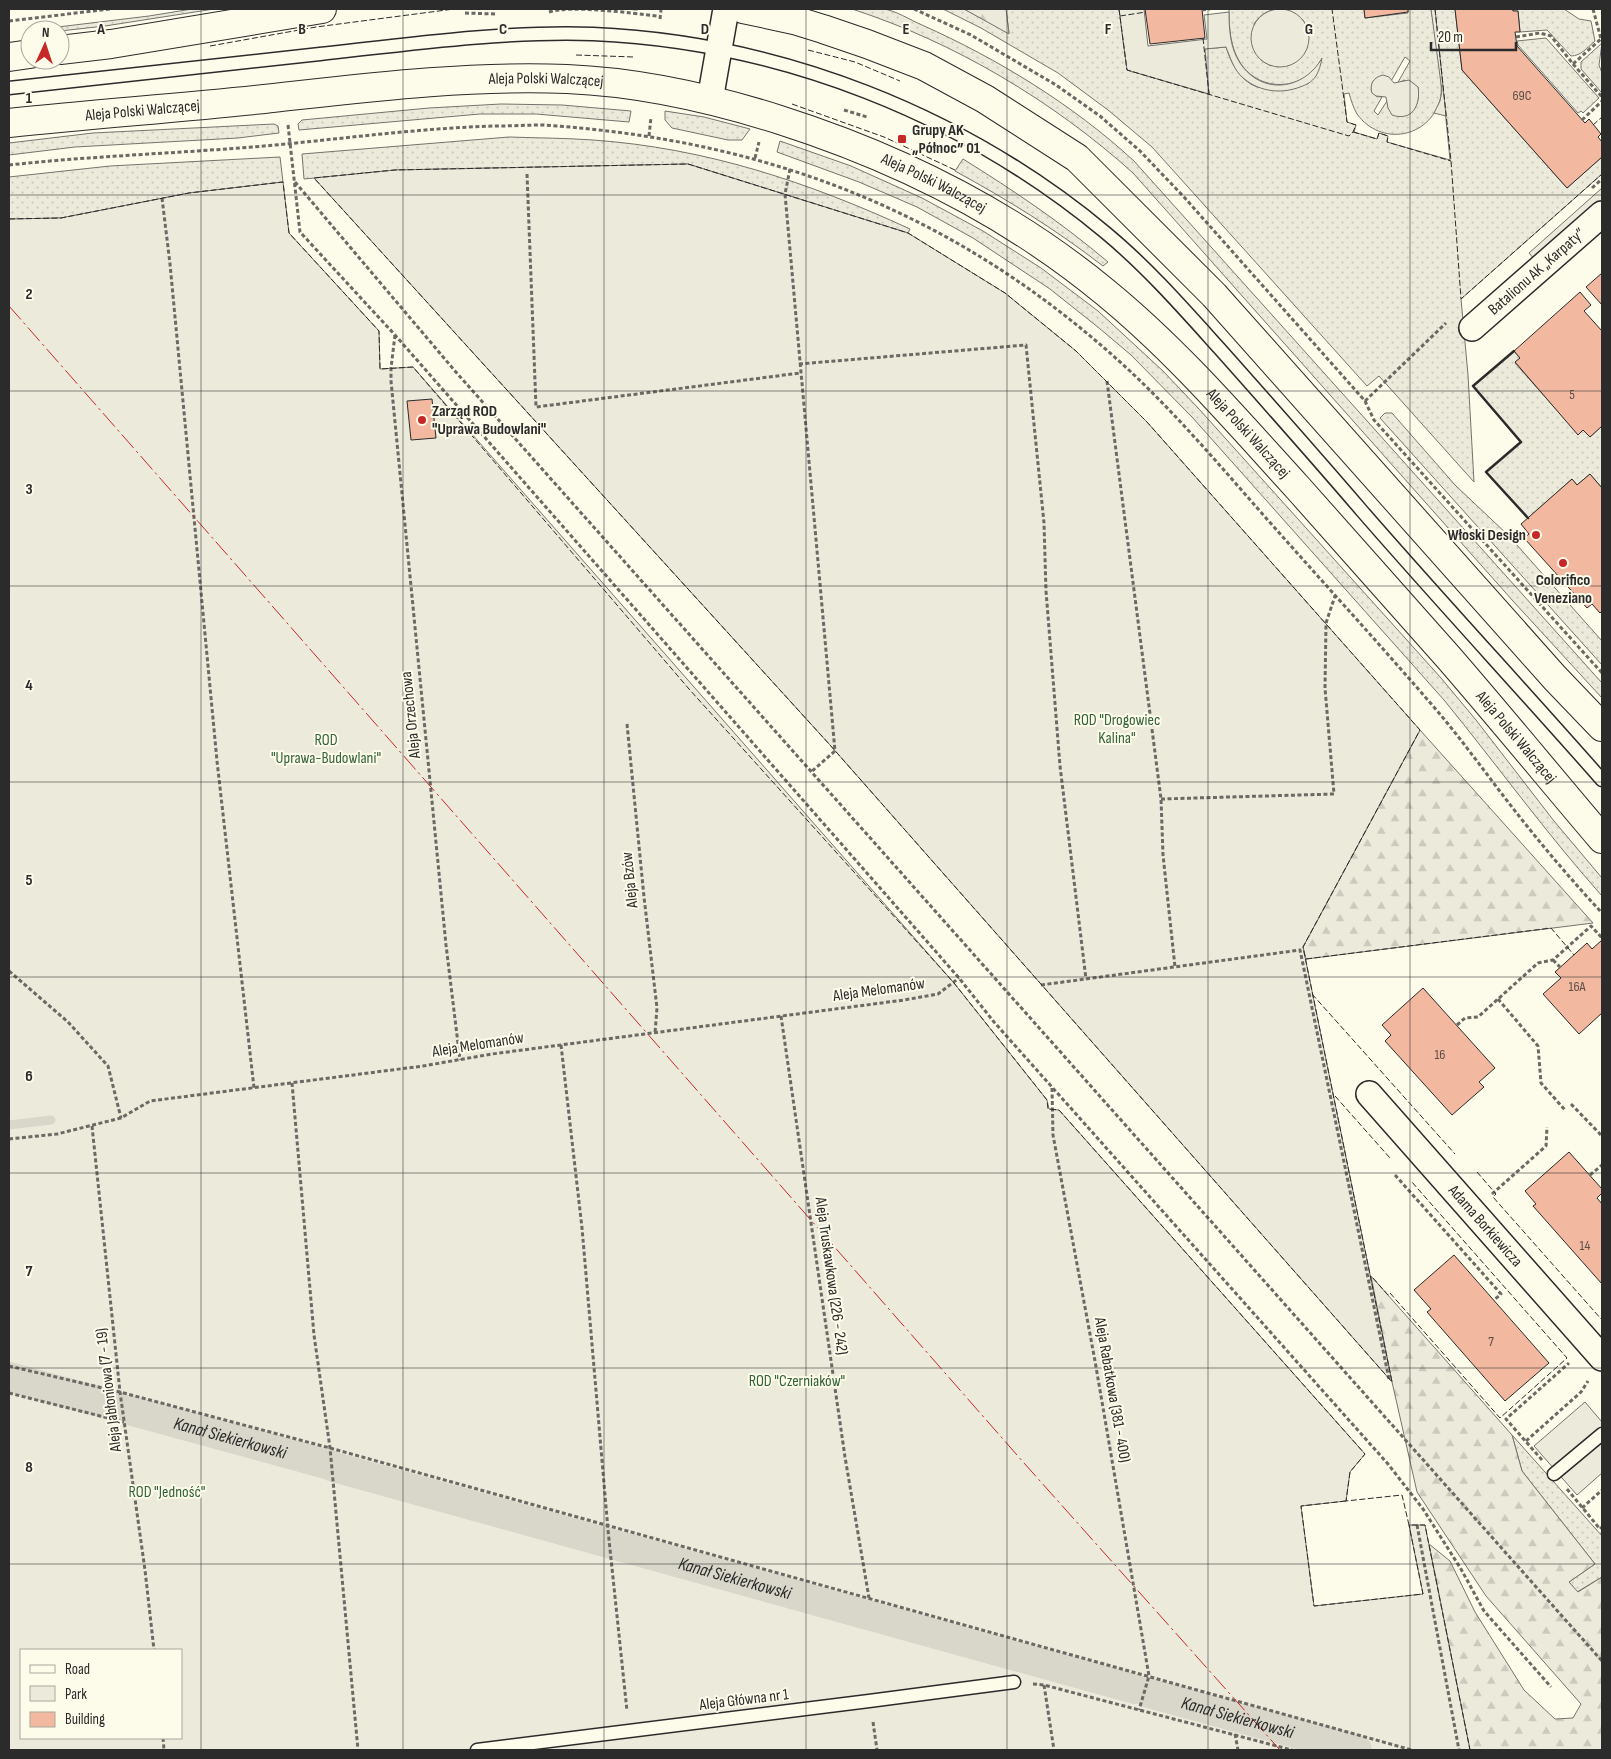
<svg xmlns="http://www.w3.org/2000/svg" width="1611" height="1759" font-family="'Sofia Sans Condensed',sans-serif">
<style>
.grass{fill:url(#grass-dots);stroke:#74746e;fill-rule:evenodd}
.forest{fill:url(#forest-firs);stroke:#74746e}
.green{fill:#ecebdb;stroke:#74746e;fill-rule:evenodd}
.parking{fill:#eceadb;stroke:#74746e}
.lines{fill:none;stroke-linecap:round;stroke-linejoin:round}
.stream{stroke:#d8d7c9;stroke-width:9}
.canal{stroke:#d8d7c9;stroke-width:30}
.building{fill:#f2b8a0;stroke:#2b2b2b}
.lane-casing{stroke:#2b2b2b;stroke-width:15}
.street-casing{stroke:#2b2b2b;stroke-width:28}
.secondary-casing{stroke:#2b2b2b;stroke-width:30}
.path{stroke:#6a6964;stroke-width:3;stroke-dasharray:4 2.5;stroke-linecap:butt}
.lane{stroke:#fdfbea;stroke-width:12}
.street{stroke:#fdfbea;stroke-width:25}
.secondary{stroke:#fdfbea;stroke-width:28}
.fence{stroke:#2b2b2b;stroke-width:1;stroke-dasharray:6 2.5;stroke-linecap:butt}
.wall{stroke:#2b2b2b;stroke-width:2.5}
.power{stroke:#c62828;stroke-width:1;stroke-dasharray:18 4 2.5 4;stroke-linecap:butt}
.grid{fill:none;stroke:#2b2b2b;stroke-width:1;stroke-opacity:0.55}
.poi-dot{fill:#c62828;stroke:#fdfbea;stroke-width:2}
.labels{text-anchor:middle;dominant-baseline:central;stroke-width:4;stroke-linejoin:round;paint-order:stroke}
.number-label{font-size:14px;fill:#5d4e48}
.street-label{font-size:16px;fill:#2b2b2b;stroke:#fdfbea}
.poi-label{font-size:16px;font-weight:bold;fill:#2b2b2b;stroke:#fdfbea;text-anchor:start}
.park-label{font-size:16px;fill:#34623c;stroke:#fdfbea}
.water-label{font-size:18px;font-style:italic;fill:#2b2b2b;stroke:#fdfbea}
.grid-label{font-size:16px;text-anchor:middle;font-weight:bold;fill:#2b2b2b;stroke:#fdfbea;stroke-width:4;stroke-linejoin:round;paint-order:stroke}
</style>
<defs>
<pattern id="grass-dots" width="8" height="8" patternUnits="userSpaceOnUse" patternTransform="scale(1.25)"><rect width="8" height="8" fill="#ecebdb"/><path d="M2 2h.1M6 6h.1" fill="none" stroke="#cbcabc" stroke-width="1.8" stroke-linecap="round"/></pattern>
<pattern id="forest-firs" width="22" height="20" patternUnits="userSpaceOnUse" patternTransform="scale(1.25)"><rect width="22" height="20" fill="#ecebdb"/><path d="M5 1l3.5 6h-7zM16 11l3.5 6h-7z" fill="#cbcabc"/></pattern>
</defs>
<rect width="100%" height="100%" fill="#fdfbea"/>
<!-- grass -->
<g class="grass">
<path d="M192 9H214L105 26 60 31 33 30 149 16Z"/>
<path d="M852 9C862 9 873 8 883 9 895 10 910 20 922 25 998 59 1072 104 1134 161L1602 683V698L1513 601 1133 173C1053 101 954 42 852 9Z"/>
<path d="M943 9H964L1009 33 1006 9H1119L1127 70 1209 94 1204 49 1226 47C1231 63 1240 81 1257 87 1266 89 1297 85 1308 84L1321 60C1304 91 1261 93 1241 64 1230 48 1229 27 1229 9H1364L1365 18 1408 13V9H1431C1434 27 1445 85 1440 100 1429 138 1381 147 1357 114 1353 107 1351 100 1349 93L1344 94 1347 122 1356 125 1354 132 1377 139 1379 133 1388 136 1387 142 1450 160 1435 9H1455L1462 70 1567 188 1602 157V174L1461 299 1468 375 1474 482 1379 376 1367 386 1152 147 1108 110 1058 73 981 28ZM1283 9 1303 20 1307 30 1271 66 1261 60 1254 24C1261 13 1270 9 1283 9ZM1405 57 1410 61 1397 84 1404 80 1418 87C1420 101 1416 114 1401 116L1388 105 1387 101 1378 115 1374 111 1382 97 1376 96 1371 90 1374 80 1391 81Z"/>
<path d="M1512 9H1564L1579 19 1591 21 1595 41C1588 47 1581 56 1571 56L1547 30 1520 32 1518 11H1513Z"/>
<path d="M1546 38 1599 98 1583 113 1581 111 1578 113 1518 45 1517 41Z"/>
<path d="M1602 43 1599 65 1602 73V93L1581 69V62Z"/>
<path d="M501 104 562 105 631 111 629 122 536 114H480L299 130 298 124 302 120 429 108Z"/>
<path d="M665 111 704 117 750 129 742 140H728L672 128 665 120Z"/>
<path d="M274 124 278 126 279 133 238 138 75 147 9 155V143L93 133Z"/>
<path d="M509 137C537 138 565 138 593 140 706 148 808 182 910 229L908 233 688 164 395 170 304 179 302 154Z"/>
<path d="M780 141 851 166 922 198 983 231 1041 268 1098 311 1163 371 1199 409 1441 678 1476 720 1554 821 1602 878V896C1546 833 1497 765 1444 700L1192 417 1131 355 1099 328 1050 289 973 238 917 207 859 182 777 152Z"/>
<path d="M280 157 283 182 189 193 61 218 9 219V177L110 166Z"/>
<path d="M963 159C1013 190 1062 223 1108 262L1103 266C1055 229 1008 200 955 171Z"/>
<path d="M1514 351 1520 358 1515 363 1578 434 1583 430 1590 437 1602 426V488L1590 474 1577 485 1572 479 1528 518 1486 472 1520 442 1473 386Z"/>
<path d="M1385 413H1392L1455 485 1508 535 1602 641V665L1380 418Z"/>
<path d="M1512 1435 1602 1536V1577L1577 1592 1569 1582 1595 1564 1522 1471Z"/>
</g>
<!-- forest -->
<g class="forest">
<path d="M964 9H1006L1009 34Z"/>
<path d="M1420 730 1593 923 1306 959 1303 947Z"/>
<path d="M1371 1276 1512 1435 1522 1471 1595 1564 1569 1582 1578 1592 1602 1577V1750H1470L1429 1544 1450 1561 1475 1612 1524 1690 1555 1719 1573 1718 1581 1704 1486 1596 1417 1492 1392 1382Z"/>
</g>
<!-- green -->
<g class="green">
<circle cx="1280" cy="38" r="29"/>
<path d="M1119 9H1144L1148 46 1207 39 1204 15 1229 12C1229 29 1230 48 1240 63 1262 96 1304 90 1322 58 1321 64 1319 71 1316 76 1312 82 1306 85 1300 87 1279 95 1256 91 1240 75 1233 67 1230 57 1226 47L1205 49 1209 94 1127 70Z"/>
<path d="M1431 9H1435L1446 116 1434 113 1440 101 1442 91Z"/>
<path d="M1383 75 1389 77 1394 83 1409 80 1418 87C1421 105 1412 122 1392 115L1388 108 1386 97 1376 96 1372 93C1369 84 1374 77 1383 75Z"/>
<path d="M688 164 908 233 1005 293 1076 351 1147 422 1420 730 1303 947 1392 1382 830 745 314 178 395 170Z"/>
<path d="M283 182 289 233 379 331 380 369 413 367 954 983 1047 1100 1049 1109 1059 1110 1365 1454 1350 1472 1346 1501 1301 1506 1314 1606 1423 1594 1409 1525H1425L1470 1750H9V219L61 218 189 193ZM21 1650H181V1738H21Z"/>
</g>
<!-- parking -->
<g class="parking">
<path d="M1602 188V201L1535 260 1529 253Z"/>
<path d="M1585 1402 1602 1422V1473L1577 1495 1534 1446Z"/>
</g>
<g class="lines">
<!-- stream -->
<path class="stream" d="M9 1125 51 1120"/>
<!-- canal -->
<g class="canal">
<path d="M9 1377 119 1407"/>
<path id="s1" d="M129 1410 330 1465"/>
<path id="s2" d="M334 1467 1135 1689"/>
<path id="s3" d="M1149 1693 1357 1750"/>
</g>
</g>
<!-- building -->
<g class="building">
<path d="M1145 9H1202L1205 38 1150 44Z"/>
<path d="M1364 9H1408V12L1365 18Z"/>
<path d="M1455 9H1512L1513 11H1518L1520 32H1515L1517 46 1585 123 1589 119 1601 134 1598 137 1602 142V157L1567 188 1462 70Z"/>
<path d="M1602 273V305L1586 287Z"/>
<path d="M1580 292 1591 305 1584 311 1602 331V426L1590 437 1583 430 1578 435 1515 362 1520 358 1514 351Z"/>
<path d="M432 399 436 438 411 440 407 401Z"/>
<path d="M1590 474 1602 488V611L1600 613 1592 604 1587 608 1524 538 1529 534 1521 524 1572 479 1577 485Z"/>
<path d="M1602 940V1013L1579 1034 1543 994 1561 978 1555 972 1587 943 1592 949Z"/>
<path d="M1423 988 1495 1068 1479 1082 1484 1087 1452 1115 1385 1041 1391 1035 1382 1025Z"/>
<path d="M1569 1152 1602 1189V1193L1597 1198 1602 1204V1284L1533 1206 1536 1204 1525 1191Z"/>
<path d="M1454 1255 1549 1363 1505 1401 1427 1312 1431 1309 1414 1290Z"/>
</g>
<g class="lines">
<!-- lane casing -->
<g class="lane-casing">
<g id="lane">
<path d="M9 88C112 77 216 66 320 54 410 44 502 31 593 34 780 42 963 114 1106 233 1147 267 1183 308 1219 348 1267 402 1315 456 1362 511 1441 602 1523 690 1602 780"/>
<path d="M1554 1474 1602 1434"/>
<path d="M477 1750 869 1701 1014 1682"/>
</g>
</g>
<!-- street casing -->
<g class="street-casing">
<g id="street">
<path d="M710 100 726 9"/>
<path id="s4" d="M1472 328 1602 214"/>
<path id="s5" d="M1369 1094 1602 1358"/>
</g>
</g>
<!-- secondary casing -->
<g class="secondary-casing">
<g id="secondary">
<path d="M743 9 794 20 823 29 867 44 924 66 985 99 1077 158 1214 295 1555 678 1602 727"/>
<path d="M60 50 111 44 322 9"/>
<path d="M9 57 30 54"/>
<path id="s6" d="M9 123C94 114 179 108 264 99 364 88 465 75 567 79 639 82 711 98 780 120 899 158 1008 212 1105 292 1176 350 1236 420 1298 488 1348 545 1399 601 1449 658 1501 718 1551 779 1602 839"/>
</g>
</g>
<!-- path -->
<g class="path">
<path d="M914 9 971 35 1056 85 1100 116 1140 151 1184 197 1365 401 1374 420 1602 673"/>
<path d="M1593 9 1601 39"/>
<path d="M1202 10 1210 9"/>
<path d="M549 12C571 5 632 13 657 16"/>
<path d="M465 13 496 14"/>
<path d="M660 19 661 10"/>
<path d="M9 21 110 9"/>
<path d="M1516 37 1540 33 1551 36 1573 64 1602 38"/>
<path d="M1573 64 1602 97"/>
<path d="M844 110 867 117"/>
<path d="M1582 120 1602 101"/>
<path d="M288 125 300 232 395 335 959 978 994 1022 1388 1464 1423 1509 1461 1569 1484 1611 1551 1687"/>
<path d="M649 136 651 117"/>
<path d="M755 158 759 142"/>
<path d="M9 165C101 155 193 153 286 144 356 137 425 128 495 126 511 126 527 125 543 125 772 140 962 215 1131 372 1182 420 1227 474 1274 527 1329 589 1385 650 1439 713 1470 750 1497 789 1527 826 1551 856 1576 885 1602 913"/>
<path d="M790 169 785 194 835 751 811 772"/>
<path d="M527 174 536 407 800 373"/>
<path d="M295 182 455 371 1602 1661"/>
<path d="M1592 188 1602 179"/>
<path d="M162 198 170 264 217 761 254 1088"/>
<path d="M395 335 391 368V381L446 945 460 1060"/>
<path d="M799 364 1026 345 1044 523 1046 591 1060 766 1086 979"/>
<path d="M1107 381 1161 799 1163 855 1175 967"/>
<path d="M1365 401 1446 323"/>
<path d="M627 724 644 897 657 1008 655 1033"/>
<path d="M1161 799 1334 794 1325 688 1326 623 1335 596"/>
<path d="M1553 960 1560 967"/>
<path d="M9 971 68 1022 108 1066 121 1118"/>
<path d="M1041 985 1300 950 1389 1379"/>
<path d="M1498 999 1538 1046 1541 1083 1565 1110"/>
<path d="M781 1016 845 1457 869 1598"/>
<path d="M1457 1025 1465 1018 1478 1017 1538 963 1553 960 1591 926 1602 938"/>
<path d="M561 1045 582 1228 608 1530 627 1711"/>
<path d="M292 1083 314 1335 330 1448 358 1750"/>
<path d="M1052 1088 1053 1135 1095 1361 1149 1676 1139 1710"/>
<path d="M1571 1104 1602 1136"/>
<path d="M92 1126 120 1392 145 1570 154 1650"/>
<path d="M9 1139 57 1134 121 1118 150 1101 423 1066 492 1054 904 1000 938 994 959 978"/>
<path d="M1395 1175 1501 1294 1494 1300"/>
<path d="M1590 1175 1602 1165"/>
<path d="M1492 1194 1546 1146 1547 1127"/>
<path d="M9 1366 120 1392 330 1448 1412 1750"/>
<path d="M9 1393 124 1422"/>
<path d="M1526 1441 1581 1392 1588 1381"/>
<path d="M1542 1460 1506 1419 1569 1363"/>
<path d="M1567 1489 1600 1529 1602 1527"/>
<path d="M1582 1508 1602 1490"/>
<path d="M1417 1525 1459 1750"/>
<path d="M1033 1684 1044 1685 1292 1750"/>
<path d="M1044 1685 1054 1750"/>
<path d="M873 1722 877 1750"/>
<path d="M1235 1734 1238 1750"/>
<path d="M163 1738 164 1750"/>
</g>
<!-- lane -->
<use href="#lane" class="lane"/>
<!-- street -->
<use href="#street" class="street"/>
<!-- secondary -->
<use href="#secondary" class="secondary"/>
<!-- fence -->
<g class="fence">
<path d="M623 9 638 10"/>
<path d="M1119 9 1127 70 1349 136 1353 132 1356 125 1347 122 1332 9"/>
<path d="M1435 9 1451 161 1461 299 1602 174"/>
<path d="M1120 16 1146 12"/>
<path d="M1203 38 1209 94"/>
<path d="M210 46 316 27 454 9"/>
<path d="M808 50 855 62 900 81"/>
<path d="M576 55 634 57"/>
<path d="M792 104 884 137 955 170"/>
<path d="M1593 125 1602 117"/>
<path d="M1353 132 1377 139 1379 133 1388 136 1387 142 1451 161"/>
<path d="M688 164 908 233 1005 293 1076 351 1147 422 1420 730 1303 947 1392 1382 830 745 314 178 395 170Z"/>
<path d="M9 219 61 218 189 193 283 182 289 233 379 331 380 369 413 367 689 689 954 983 1047 1100 1048 1109 1059 1110 1365 1454 1350 1472 1346 1501 1402 1495 1409 1525H1425L1470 1750"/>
<path d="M1306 959 1551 928 1574 955"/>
<path d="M1312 994 1455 1154"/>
<path d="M1335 1096 1390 1158"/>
<path d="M1477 1172 1496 1194 1493 1197 1602 1320"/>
<path d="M1373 1278 1388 1295 1390 1293 1500 1418 1567 1358 1411 1181"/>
<path d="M1346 1501 1301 1506 1314 1606 1423 1594 1409 1525"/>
<path d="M1602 1531 1601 1533 1602 1535"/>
</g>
<!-- wall -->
<path class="wall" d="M1514 351 1473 386 1521 442 1486 472 1528 518"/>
<!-- power -->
<path class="power" d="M9 306 1024 1463 1280 1750"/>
</g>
<!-- grid -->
<path class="grid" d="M201 9V1750M403 9V1750M604 9V1750M806 9V1750M1007 9V1750M1208 9V1750M1410 9V1750M9 195H1602M9 391H1602M9 586H1602M9 782H1602M9 977H1602M9 1173H1602M9 1368H1602M9 1564H1602"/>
<!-- markers -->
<g class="poi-dot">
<rect x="897" y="134" width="10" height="10" rx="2.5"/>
<circle cx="422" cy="420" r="5"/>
<circle cx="1536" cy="535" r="5"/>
<circle cx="1563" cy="563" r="5"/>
</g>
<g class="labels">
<!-- number labels -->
<g class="number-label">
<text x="1522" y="95">69C</text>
<text x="1572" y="394">5</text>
<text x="1577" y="986">16A</text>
<text x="1440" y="1054">16</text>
<text x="1585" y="1245">14</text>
<text x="1491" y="1341">7</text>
</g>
<!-- street labels -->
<g class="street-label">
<text stroke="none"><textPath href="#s6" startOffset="539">Aleja Polski Walczącej</textPath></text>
<text stroke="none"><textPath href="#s6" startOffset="134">Aleja Polski Walczącej</textPath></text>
<text stroke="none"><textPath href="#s6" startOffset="944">Aleja Polski Walczącej</textPath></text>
<text stroke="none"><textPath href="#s4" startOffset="86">Batalionu AK „Karpaty”</textPath></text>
<text stroke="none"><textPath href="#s6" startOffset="1349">Aleja Polski Walczącej</textPath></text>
<text transform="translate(411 715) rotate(-96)">Aleja Orzechowa</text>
<text stroke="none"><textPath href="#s6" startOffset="1754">Aleja Polski Walczącej</textPath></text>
<text transform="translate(630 880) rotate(-96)">Aleja Bzów</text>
<text transform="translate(879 990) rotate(-8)">Aleja Melomanów</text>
<text transform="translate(478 1045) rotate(-9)">Aleja Melomanów</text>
<text stroke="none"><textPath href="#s5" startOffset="176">Adama Borkiewicza</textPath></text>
<text transform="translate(831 1276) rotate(82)">Aleja Truskawkowa (226 - 242)</text>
<text transform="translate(109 1390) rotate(-97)">Aleja Jabłoniowa (7 - 19)</text>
<text transform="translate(1112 1390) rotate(80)">Aleja Rabatkowa (381 - 400)</text>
<text transform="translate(744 1700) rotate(-7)">Aleja Główna nr 1</text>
</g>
<!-- poi labels -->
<g class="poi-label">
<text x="912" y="130">Grupy AK<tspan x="912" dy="18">„Północ” 01</tspan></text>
<text x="432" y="411">Zarząd ROD<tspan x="432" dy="18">"Uprawa Budowlani"</tspan></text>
<text x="1526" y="535" text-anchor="end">Włoski Design</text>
<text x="1563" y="580" text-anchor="middle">Colorifico<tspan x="1563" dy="18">Veneziano</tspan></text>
</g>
<!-- park labels -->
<g class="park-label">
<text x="1117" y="720">ROD "Drogowiec<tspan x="1117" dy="18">Kalina"</tspan></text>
<text x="326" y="740">ROD<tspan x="326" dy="18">"Uprawa-Budowlani"</tspan></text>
<text x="797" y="1381">ROD "Czerniaków"</text>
<text x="167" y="1492">ROD "Jedność"</text>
</g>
<!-- water labels -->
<g class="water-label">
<text stroke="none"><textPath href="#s1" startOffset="105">Kanał Siekierkowski</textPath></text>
<text stroke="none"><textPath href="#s2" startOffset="416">Kanał Siekierkowski</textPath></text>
<text stroke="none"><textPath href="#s3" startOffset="92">Kanał Siekierkowski</textPath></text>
</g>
</g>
<g class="grid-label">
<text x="101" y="34">A</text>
<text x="302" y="34">B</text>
<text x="503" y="34">C</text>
<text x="705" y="34">D</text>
<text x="906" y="34">E</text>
<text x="1108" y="34">F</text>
<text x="1309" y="34">G</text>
<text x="29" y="103">1</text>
<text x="29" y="299">2</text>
<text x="29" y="494">3</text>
<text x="29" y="690">4</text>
<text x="29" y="885">5</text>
<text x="29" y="1081">6</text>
<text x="29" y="1276">7</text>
<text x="29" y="1472">8</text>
</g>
<!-- border -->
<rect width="1611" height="1759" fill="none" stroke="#2b2b2b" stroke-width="20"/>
<!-- legend -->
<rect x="20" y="1649" width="162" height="90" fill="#fdfbea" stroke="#a9a89e"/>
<rect x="30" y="1665" width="25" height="8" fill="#fdfbea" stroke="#a9a89e"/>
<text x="65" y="1674" font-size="15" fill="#2b2b2b">Road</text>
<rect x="30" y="1686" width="25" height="15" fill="#ecebdb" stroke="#a9a89e"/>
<text x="65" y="1699" font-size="15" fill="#2b2b2b">Park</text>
<rect x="30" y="1712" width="25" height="15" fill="#f2b8a0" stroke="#a9a89e"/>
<text x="65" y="1724" font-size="15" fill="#2b2b2b">Building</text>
<!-- north arrow -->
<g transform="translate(45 45) rotate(3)"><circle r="24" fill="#fdfbea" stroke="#a9a89e"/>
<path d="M0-4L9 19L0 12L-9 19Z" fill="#c62828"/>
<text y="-8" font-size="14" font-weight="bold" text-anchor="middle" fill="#2b2b2b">N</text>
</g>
<!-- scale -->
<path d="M1431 42v8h85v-8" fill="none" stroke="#2b2b2b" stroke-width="2.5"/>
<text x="1438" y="42" font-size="15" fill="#2b2b2b" stroke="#fdfbea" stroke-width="4" paint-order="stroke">20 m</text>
</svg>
